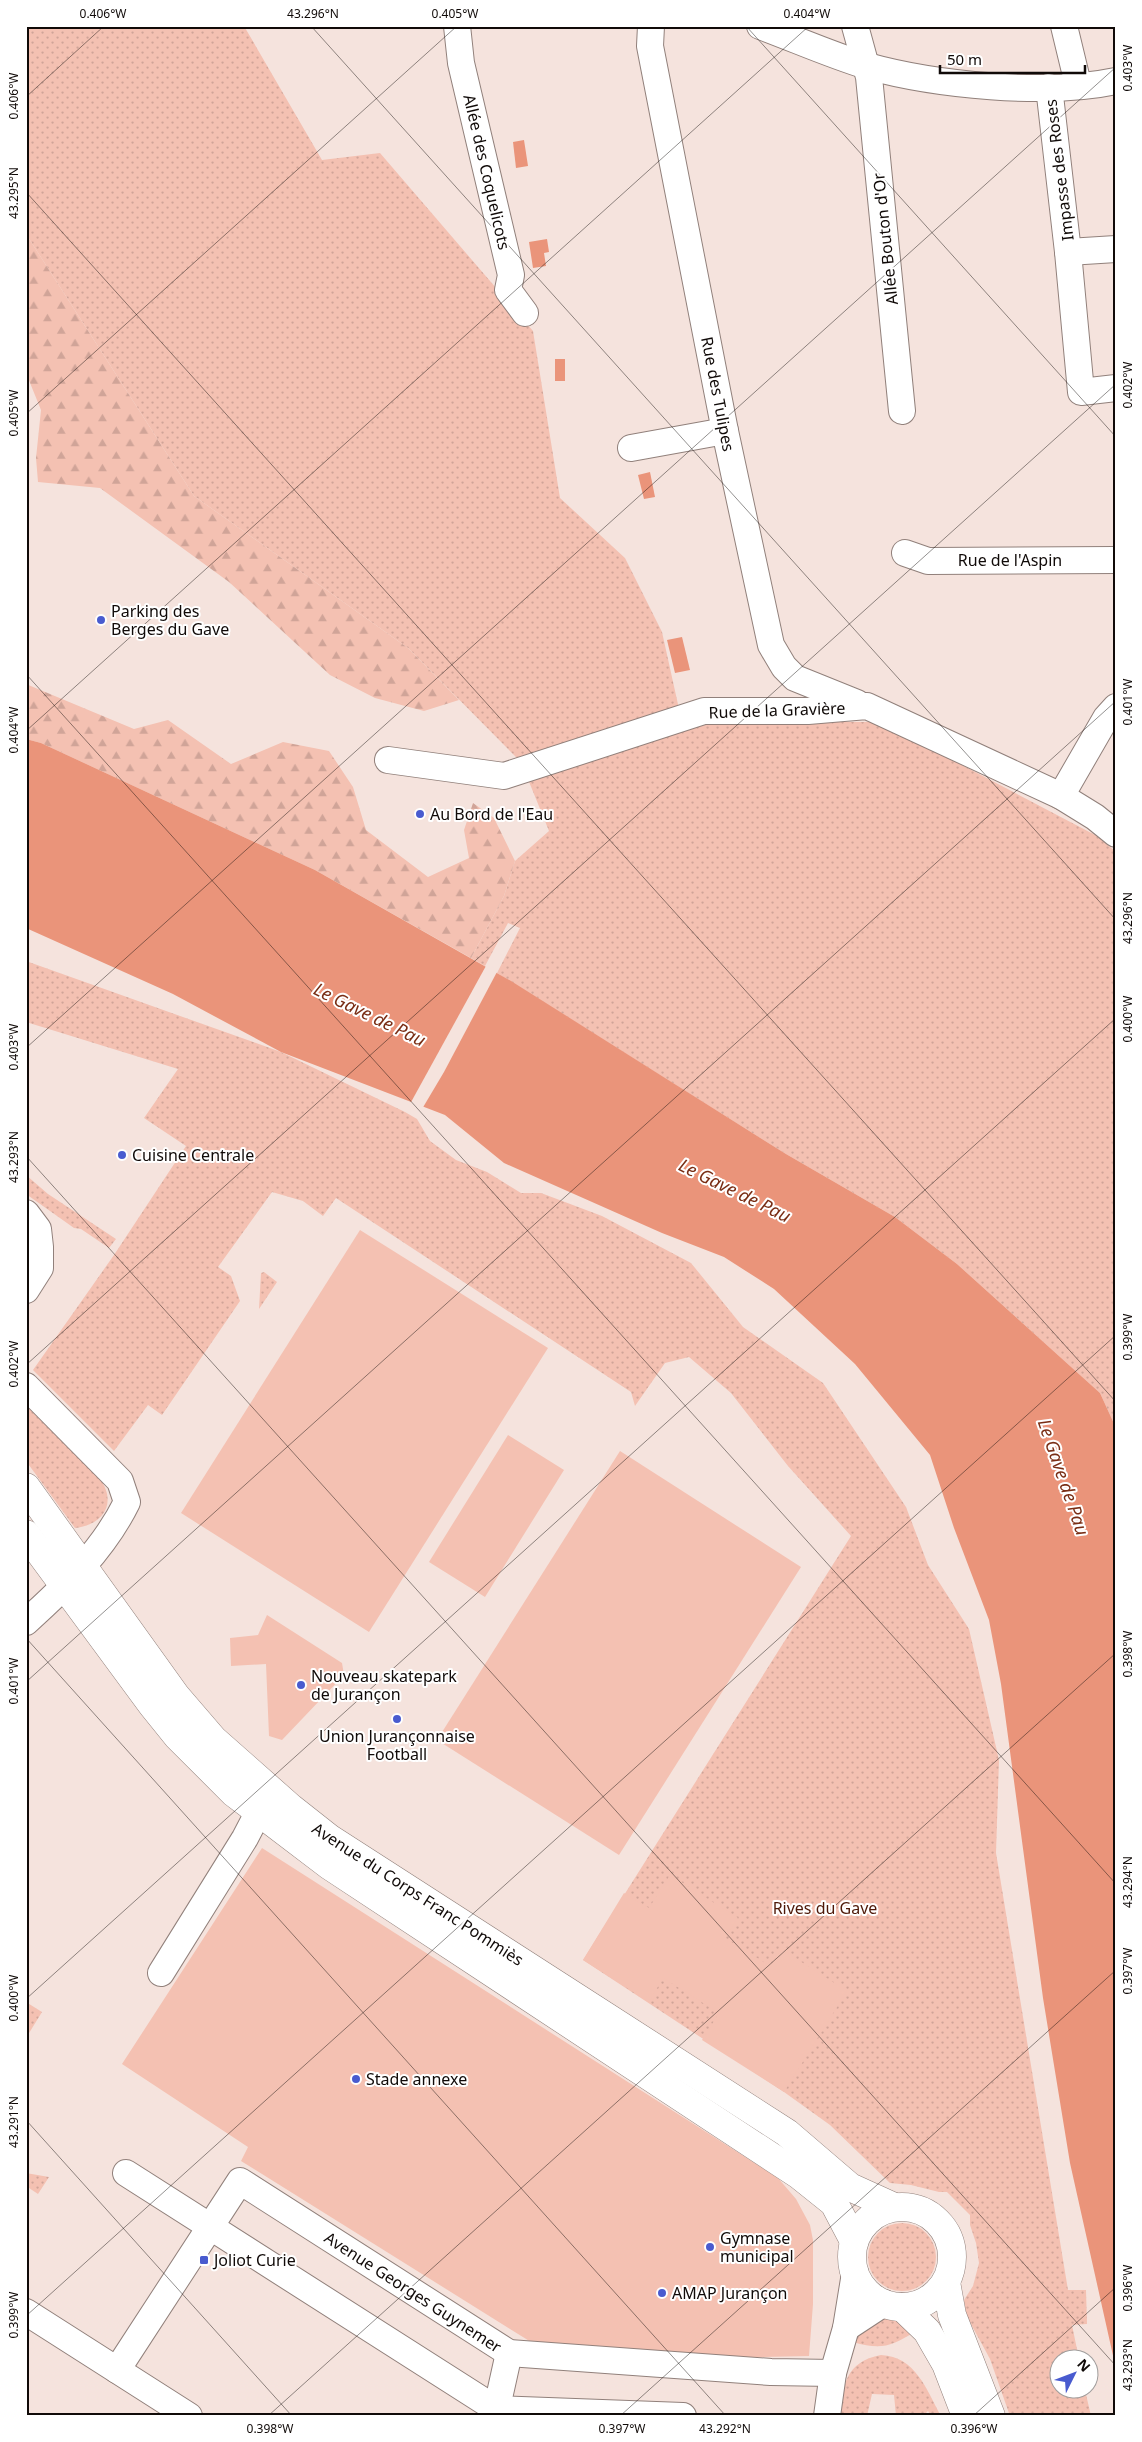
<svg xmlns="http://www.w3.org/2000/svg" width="1142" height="2442" font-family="'Noto Sans',sans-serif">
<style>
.grass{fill:url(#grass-dots)}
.forest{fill:url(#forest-firs)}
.pitch{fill:#f4c1b2}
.water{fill:#ea947a}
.pier{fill:#f5e3dd}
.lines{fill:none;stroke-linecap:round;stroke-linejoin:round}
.minor-casing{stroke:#91807b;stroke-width:28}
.major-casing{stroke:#91807b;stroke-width:29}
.minor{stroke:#fff;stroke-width:26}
.major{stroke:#fff;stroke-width:28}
.ticks{fill:none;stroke:#100a08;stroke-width:1;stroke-opacity:0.45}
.poi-dot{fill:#495bcf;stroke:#fff;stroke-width:2}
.labels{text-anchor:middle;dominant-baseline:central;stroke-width:4;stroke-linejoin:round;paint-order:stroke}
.street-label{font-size:16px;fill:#100a08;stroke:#fff}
.poi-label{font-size:16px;fill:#100a08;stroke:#fff;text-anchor:start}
.park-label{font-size:16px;fill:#4e1908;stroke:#fff}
.water-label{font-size:18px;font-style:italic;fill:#7a2e15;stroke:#fff}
.neatline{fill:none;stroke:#100a08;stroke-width:2}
.ticks-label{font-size:12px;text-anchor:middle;fill:#100a08}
</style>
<defs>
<pattern id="grass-dots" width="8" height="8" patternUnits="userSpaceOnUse" patternTransform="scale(1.25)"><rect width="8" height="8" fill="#f4c1b2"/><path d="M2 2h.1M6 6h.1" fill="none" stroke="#d0a498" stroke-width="1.8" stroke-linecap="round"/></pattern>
<pattern id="forest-firs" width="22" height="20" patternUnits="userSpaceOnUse" patternTransform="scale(1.25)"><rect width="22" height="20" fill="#f4c1b2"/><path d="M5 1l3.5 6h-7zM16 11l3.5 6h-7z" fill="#d0a498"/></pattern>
</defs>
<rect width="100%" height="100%" fill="#f5e3dd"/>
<!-- grass -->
<g class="grass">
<path d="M26 26H244L322 160 380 153 533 331 560 498 625 558 662 632 683 727 741 722H880L1097 836 1116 852V1428L1100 1393 957 1264 895 1217 786 1154 497 973 520 928 508 923 485 966 471 958 504 896 515 861 549 831 521 762 408 648 194 496 26 234Z"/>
<path d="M26 961 281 1052 405 1112 417 1119 430 1141 456 1160 487 1172 521 1193H541L602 1216 691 1263 743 1327 823 1383 906 1507 928 1565 969 1629 999 1760 996 1853 1068 2290H1086L1087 2324 1072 2325 1079 2359 1060 2360V2390H1085L1091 2416H1010L990 2359 966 2315 964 2300 973 2286 979 2263 976 2243 970 2225V2215L947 2192H939L911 2185 890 2183 830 2125 784 2092 583 1960 851 1536 788 1466 731 1393 689 1357 665 1363 635 1406 631 1392 336 1198 323 1216 303 1201 272 1192 218 1267 231 1276 240 1301 162 1415 148 1405 114 1451 33 1370 114 1255 186 1146 144 1118 178 1069 26 1022Z"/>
<path d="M26 1175 48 1194 116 1239 109 1248 81 1229 74 1228 26 1194Z"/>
<path d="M264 1272 277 1282 259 1309 261 1273Z"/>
<path d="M26 1405C44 1422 61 1440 79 1457 86 1464 95 1471 100 1479 118 1504 102 1525 75 1528L26 1461Z"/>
<path d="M26 2002 42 2012 26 2038Z"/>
<path d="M26 2173 49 2177 38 2194 26 2186Z"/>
<circle cx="902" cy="2257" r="34"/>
<path d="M886 2315 902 2322 914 2332C891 2347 880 2350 853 2342L854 2338Z"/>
<path d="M881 2355C916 2357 926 2389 941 2416H931L928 2411 923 2416H896L894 2395 872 2394 867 2416H840C843 2385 845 2362 881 2355Z"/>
</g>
<!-- forest -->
<g class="forest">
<path d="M26 234 194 496 408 648 459 700 424 711 375 698 330 675 229 582 100 488 38 482 36 458 41 410 26 373Z"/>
<path d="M26 684 134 729 168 720 231 764 283 742 329 751 353 787 366 830 428 877 469 858 464 830 473 803 494 818 515 861 504 896 471 958 315 870 41 743 26 739Z"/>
</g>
<!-- pitch -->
<g class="pitch">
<path d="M360 1230 548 1348 369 1632 181 1513Z"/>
<path d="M508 1435 564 1470 485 1597 429 1562Z"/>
<path d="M620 1451 801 1567 619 1855 437 1740Z"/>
<path d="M267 1615 342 1663 344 1675 282 1740 269 1736 266 1664 231 1666 230 1638 258 1635Z"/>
<path d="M262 1848 778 2178 796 2199 810 2225 813 2240V2304L809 2356 724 2358 539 2347 241 2161 248 2147 122 2064Z"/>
<path d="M670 1875 738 1918 725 1938 770 1966 781 1949 847 1991 784 2092 702 2040 719 2013 663 1978 649 2002 583 1960 624 1893 649 1908Z"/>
</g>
<!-- water -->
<g class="water">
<path d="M524 140 528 166 516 168 513 142Z"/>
<path d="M547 239 549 252 544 253 546 266 533 268 529 242Z"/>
<rect x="555" y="359" width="10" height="22"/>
<path d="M650 472 655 497 644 499 638 475Z"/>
<path d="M682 637 690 670 675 673 667 640Z"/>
<path d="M26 739 41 743 315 870 511 981 786 1154 895 1217 957 1264 1100 1393 1116 1428V2369L1070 2163 1043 1998 1001 1684 989 1620 954 1528 930 1455 855 1364 774 1289 724 1257 662 1233 504 1163 445 1115 281 1052 173 994 26 928Z"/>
</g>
<!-- pier -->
<path class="pier" d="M487 964 498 970 444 1072 422 1109 410 1104Z"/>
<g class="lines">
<!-- minor casing -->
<g class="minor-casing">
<g id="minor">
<path d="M457 26 461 63 511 275 508 290 525 313"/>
<path d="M651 26 650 46 725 431 771 645 784 667 795 678 857 703"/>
<path d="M760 26C795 39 831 55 867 66 935 85 1046 96 1116 81"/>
<path d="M855 26 869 77 902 411"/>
<path d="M1064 26 1078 84"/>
<path d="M1049 87 1068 252 1081 392 1116 388"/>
<path d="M1068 252 1116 249"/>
<path d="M631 448 725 431"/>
<path d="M905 553 928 561 1116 560"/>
<path d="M388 760 504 776 704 711H808L867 706 1061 796 1095 817 1116 834"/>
<path d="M1061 796 1106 718 1116 707"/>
<path d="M26 1213 38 1229 40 1247V1268L26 1290"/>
<path d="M26 1386 120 1481 127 1502C104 1549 65 1587 26 1622"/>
<path d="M161 1973 245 1838 258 1813"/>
<path d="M126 2173 496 2409 683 2416"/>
<path d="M26 2312 189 2416"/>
<path d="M846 2328 884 2303"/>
<path d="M117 2370 240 2181 509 2353 771 2372 833 2373"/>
<path d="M495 2416 509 2353"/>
<path d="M827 2416 833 2373 846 2328 855 2273"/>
</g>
</g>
<!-- major casing -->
<g class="major-casing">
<g id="major">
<path d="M26 1487 176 1696 213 1739 291 1808 329 1838 787 2133 850 2187 894 2207"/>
<path d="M26 1534 152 1705 177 1736 234 1793 330 1866 799 2175 834 2203 854 2241"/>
<circle cx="902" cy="2257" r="50"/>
<path d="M946 2282 952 2315 991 2416"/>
<path d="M902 2307 927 2331 946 2364 966 2416"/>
</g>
</g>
<!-- minor -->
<use href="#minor" class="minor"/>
<!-- major -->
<use href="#major" class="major"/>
</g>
<!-- ticks -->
<path class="ticks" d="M311 26 1116 920M746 26 1116 437M26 97 104 26M26 192 1116 1402M26 414 457 26M26 674 1116 1884M26 731 809 26M26 1048 1116 67M26 1156 1116 2366M26 1365 1116 384M26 1638 726 2416M26 1682 1116 701M26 1999 1116 1018M26 2120 292 2416M26 2316 1116 1335M268 2416 1116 1653M620 2416 1116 1970M973 2416 1116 2287"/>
<!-- markers -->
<g class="poi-dot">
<circle cx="101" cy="620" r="5"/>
<circle cx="420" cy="814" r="5"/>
<circle cx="122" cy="1155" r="5"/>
<circle cx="301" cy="1685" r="5"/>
<circle cx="397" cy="1719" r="5"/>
<circle cx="356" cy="2079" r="5"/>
<circle cx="710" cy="2247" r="5"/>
<rect x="199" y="2255" width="10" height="10" rx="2.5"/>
<circle cx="662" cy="2293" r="5"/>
</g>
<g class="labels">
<!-- street labels -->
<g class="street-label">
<text transform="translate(1059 170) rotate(-97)">Impasse des Roses</text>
<text transform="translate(487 172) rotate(77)">Allée des Coquelicots</text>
<text transform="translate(885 239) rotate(-96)">Allée Bouton d'Or</text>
<text transform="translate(718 394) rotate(79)">Rue des Tulipes</text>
<text x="1010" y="560">Rue de l'Aspin</text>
<text transform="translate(777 710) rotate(-2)">Rue de la Gravière</text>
<text transform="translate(418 1894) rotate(33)">Avenue du Corps Franc Pommiès</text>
<text transform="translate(413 2292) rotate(33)">Avenue Georges Guynemer</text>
</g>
<!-- poi labels -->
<g class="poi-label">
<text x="111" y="611">Parking des<tspan x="111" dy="18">Berges du Gave</tspan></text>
<text x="430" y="814">Au Bord de l'Eau</text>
<text x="132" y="1155">Cuisine Centrale</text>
<text x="311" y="1676">Nouveau skatepark<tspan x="311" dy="18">de Jurançon</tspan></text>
<text x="397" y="1736" text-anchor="middle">Union Jurançonnaise<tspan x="397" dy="18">Football</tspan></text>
<text x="366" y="2079">Stade annexe</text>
<text x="720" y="2238">Gymnase<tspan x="720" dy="18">municipal</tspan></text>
<text x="214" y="2260">Joliot Curie</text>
<text x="672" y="2293">AMAP Jurançon</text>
</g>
<!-- park labels -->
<g class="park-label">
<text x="825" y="1908">Rives du Gave</text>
</g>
<!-- water labels -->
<g class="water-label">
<text transform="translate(370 1014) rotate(26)">Le Gave de Pau</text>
<text transform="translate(735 1190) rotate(26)">Le Gave de Pau</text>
<text transform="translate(1064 1477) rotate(71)">Le Gave de Pau</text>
</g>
</g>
<!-- border -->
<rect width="1142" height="2442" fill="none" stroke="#ffffff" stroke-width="55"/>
<!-- north arrow -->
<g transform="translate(1074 2374) rotate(48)"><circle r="24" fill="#ffffff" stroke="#9f9d9c"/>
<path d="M0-4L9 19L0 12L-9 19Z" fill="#495bcf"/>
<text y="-8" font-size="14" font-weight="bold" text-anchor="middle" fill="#100a08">N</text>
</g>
<!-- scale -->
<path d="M940 65v8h145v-8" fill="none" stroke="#100a08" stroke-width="2.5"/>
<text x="947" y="65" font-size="15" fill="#100a08" stroke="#ffffff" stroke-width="4" paint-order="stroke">50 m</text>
<rect x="28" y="28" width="1086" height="2386" class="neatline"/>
<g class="ticks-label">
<text x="103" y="18">0.406°W</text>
<text x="313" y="18">43.296°N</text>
<text x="455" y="18">0.405°W</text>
<text x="807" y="18">0.404°W</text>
<text transform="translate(1128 68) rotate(-90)" y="4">0.403°W</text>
<text transform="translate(14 96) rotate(-90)" y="4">0.406°W</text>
<text transform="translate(14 193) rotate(-90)" y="4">43.295°N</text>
<text transform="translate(1128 385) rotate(-90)" y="4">0.402°W</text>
<text transform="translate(14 413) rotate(-90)" y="4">0.405°W</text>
<text transform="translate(1128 702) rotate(-90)" y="4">0.401°W</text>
<text transform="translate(14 730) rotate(-90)" y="4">0.404°W</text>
<text transform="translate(1128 918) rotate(-90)" y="4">43.296°N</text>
<text transform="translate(1128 1019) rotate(-90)" y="4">0.400°W</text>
<text transform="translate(14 1047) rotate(-90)" y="4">0.403°W</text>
<text transform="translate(14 1157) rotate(-90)" y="4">43.293°N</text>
<text transform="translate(1128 1337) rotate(-90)" y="4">0.399°W</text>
<text transform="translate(14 1364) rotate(-90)" y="4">0.402°W</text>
<text transform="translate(1128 1654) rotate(-90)" y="4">0.398°W</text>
<text transform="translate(14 1681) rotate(-90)" y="4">0.401°W</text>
<text transform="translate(1128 1882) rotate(-90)" y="4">43.294°N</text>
<text transform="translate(1128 1971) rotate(-90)" y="4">0.397°W</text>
<text transform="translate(14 1998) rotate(-90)" y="4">0.400°W</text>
<text transform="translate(14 2122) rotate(-90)" y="4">43.291°N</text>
<text transform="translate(1128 2288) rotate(-90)" y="4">0.396°W</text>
<text transform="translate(14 2315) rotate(-90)" y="4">0.399°W</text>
<text transform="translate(1128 2365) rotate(-90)" y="4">43.293°N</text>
<text x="270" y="2433">0.398°W</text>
<text x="622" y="2433">0.397°W</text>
<text x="725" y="2433">43.292°N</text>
<text x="974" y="2433">0.396°W</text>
</g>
</svg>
